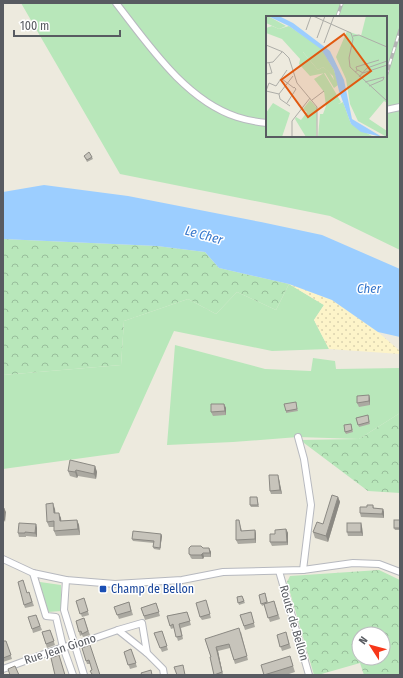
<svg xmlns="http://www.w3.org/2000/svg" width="403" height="678" font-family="'Fira Sans Condensed',sans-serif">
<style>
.green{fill:#b8e7ba;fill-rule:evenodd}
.forest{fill:url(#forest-crowns);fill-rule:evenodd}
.sand{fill:url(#sand-dots)}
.water{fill:#9cceff}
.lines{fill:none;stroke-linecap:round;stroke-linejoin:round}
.street-casing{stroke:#b7b9bf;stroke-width:8}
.street{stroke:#fff;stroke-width:6}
.rail-casing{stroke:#b3b4b4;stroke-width:3.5}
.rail{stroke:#fff;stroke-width:2;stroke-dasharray:6;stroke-linecap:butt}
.wall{fill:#aba9a1}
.shaded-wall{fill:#8b8983}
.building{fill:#c7c4bb;stroke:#8b8983}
.transit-dot{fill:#1a4fb4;stroke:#fff;stroke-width:1.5}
.labels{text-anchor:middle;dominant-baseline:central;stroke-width:3;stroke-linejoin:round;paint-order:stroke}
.transit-label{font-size:12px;fill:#164399;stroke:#fff;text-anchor:start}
.street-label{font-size:12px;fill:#585b61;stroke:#fff}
.water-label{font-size:13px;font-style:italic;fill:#3576cb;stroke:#fff}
.inset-road{fill:none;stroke:#adada8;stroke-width:1}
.view{fill:#e15910;fill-opacity:0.15;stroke:#e15910;stroke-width:2}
.inset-edge{fill:none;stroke:#585b61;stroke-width:2}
</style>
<defs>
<pattern id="forest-crowns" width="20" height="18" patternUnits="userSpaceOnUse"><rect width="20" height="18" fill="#b8e7ba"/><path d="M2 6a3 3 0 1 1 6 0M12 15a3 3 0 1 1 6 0" fill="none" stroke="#98be9b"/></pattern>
<pattern id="sand-dots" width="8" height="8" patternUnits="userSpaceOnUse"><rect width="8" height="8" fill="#fdf4c9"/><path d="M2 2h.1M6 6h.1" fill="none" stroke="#dbd3af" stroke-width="1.8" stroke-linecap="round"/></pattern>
</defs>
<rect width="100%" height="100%" fill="#edeade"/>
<!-- green -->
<g class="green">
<path d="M21 3H400V250L330 216 120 174ZM267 17H386V136H267Z"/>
<path d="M289 284 324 305 314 320 329 349 272 351 174 331 119 453 3 469V375L121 365 124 321 188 299 216 314 237 292 276 310Z"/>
<path d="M175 345 265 369 311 371 313 358 335 361 336 369 400 368V413L359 439 298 437 233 442 167 445Z"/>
<path d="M40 582 61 585V611L48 612 38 585Z"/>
</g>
<!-- forest -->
<g class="forest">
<path d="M3 239 157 246 205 252 219 268 289 284 276 310 237 292 216 314 188 299 124 321 121 365 3 375Z"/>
<path d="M400 413V493L368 491 300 440 359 439Z"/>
<path d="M379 570 400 580V675H364L360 663 318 675H314L287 582 290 576ZM359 634H383V658H359Z"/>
</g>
<!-- sand -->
<path class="sand" d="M289 284 332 300 378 332 400 351V354L329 349 314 320 324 305Z"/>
<!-- water -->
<path class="water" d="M44 185 128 196 261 222 322 235 400 269V337L378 332 332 300 289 284 219 268 205 252 157 246 3 239V192Z"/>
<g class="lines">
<!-- street casing -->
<g class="street-casing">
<g id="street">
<path d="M116 3C148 44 185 100 237 117 246 120 257 122 267 123"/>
<path d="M386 110 400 107"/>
<path d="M298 437 304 459 311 505 303 570"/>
<path d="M3 559 33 573 66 580 115 584 182 580 223 572 303 570 353 563 379 564 400 572"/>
<path d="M279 571 309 675"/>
<path d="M33 573 46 616 56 617 63 647 73 675"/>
<path d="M66 580 64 610 84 675"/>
<path d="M118 630 142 623 147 653 163 669 164 675"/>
<path d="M3 669 63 647 75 645 118 630 147 653"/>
</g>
</g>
<!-- street -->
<use href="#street" class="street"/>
<!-- rail casing -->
<g class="rail-casing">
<g id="rail">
<path d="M337 17 342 3"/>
<path d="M386 76 400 30"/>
</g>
</g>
<!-- rail -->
<use href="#rail" class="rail"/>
</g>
<!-- wall -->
<g class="wall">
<path d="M84 156 92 157 93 159 87 162Z"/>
<path d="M369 395 370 399V405L359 407 357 403Z"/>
<path d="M224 404 226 408V415L213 416 211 412Z"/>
<path d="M296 404 298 411 286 413V411Z"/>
<path d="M368 415 370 424 359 427 356 418Z"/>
<path d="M351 424 353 432 346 434 345 432Z"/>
<path d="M95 466 97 472 96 479 78 476 77 478 70 476 68 471Z"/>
<path d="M279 479 282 494H271L270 491Z"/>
<path d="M257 497 259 507H251L250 505Z"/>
<path d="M338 497 340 502 328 542 315 538 313 532 323 524Z"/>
<path d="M373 505 374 508 383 509 384 512V518L361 517 360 513 367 507Z"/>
<path d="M55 509V513L61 518V521L77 520 79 525 80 535 56 536 54 531V527H49L47 522Z"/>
<path d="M400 520V530H395L394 528Z"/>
<path d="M361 523 362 527 363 536H348L347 532Z"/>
<path d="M36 524 37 528V537L26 536V537H19L18 533Z"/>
<path d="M240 524 242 531 255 530 256 534V543L238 544 236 540Z"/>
<path d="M286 529 288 533V545L272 546 270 542 275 534Z"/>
<path d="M161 534 162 536 160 550 154 549 153 547 154 543 133 541 132 539Z"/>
<path d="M203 548H209L211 552V557H204L203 559H192L191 558 189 554Z"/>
<path d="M29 592 34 606 25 608 24 605 27 593Z"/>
<path d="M265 593 268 603 274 601 280 619 270 622 264 605 262 606 259 595Z"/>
<path d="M242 596 245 603 239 605 237 597Z"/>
<path d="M84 598 89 615 82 617 76 601Z"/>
<path d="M129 602 133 615 119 619 114 607Z"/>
<path d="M156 603 160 616 145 620 141 608Z"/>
<path d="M207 604 211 618 202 620 200 617Z"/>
<path d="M187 612 191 625 181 628 183 639 178 641 174 628 171 629 167 616Z"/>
<path d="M251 612 255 627 245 630 240 615Z"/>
<path d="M36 615 42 630 33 633 32 629Z"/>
<path d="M84 618 90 635 83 637 82 635 80 636 76 621Z"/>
<path d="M50 630 55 645 47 648 42 632Z"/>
<path d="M162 631 168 650 162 652 154 633Z"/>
<path d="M241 632 248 660 235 664 230 648 218 651 223 675H214L210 657H211L205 639Z"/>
<path d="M277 635 287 636 291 648 282 651Z"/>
<path d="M3 641H6L12 659 3 662Z"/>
<path d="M82 648 100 675 92 674V670L90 664H87Z"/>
<path d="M131 649 137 667 130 669 124 652Z"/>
<path d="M290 656 295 672 286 675H264Z"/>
</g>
<!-- shaded-wall -->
<g class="shaded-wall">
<path d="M369 395 370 399V405L369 401Z"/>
<path d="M224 404 226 408V415L225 411Z"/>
<path d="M95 466 97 472 96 479 94 474Z"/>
<path d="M76 470 78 476 77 478 75 472Z"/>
<path d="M278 475 279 479 282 494 280 490Z"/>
<path d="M338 497 340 502 328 542 326 536Z"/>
<path d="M53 503 55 509 56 518 54 513Z"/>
<path d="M4 508 6 512 5 522 3 518Z"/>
<path d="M383 509 384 512V518L382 514Z"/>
<path d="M59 513 61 518 62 526 60 521Z"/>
<path d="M77 520 79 525 80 535 78 529Z"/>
<path d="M361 523 362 527 363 536 361 532Z"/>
<path d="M36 524 37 528V537L35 533Z"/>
<path d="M286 529 288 533V545L287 542Z"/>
<path d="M255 530 256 534V543L255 539Z"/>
<path d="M161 534 162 536 160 550V548Z"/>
<path d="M209 548 211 552V557L210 553Z"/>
<path d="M203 553 204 557 203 559 201 555Z"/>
<path d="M216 647 218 651 223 675 222 672Z"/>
</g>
<!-- building -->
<g class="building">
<path d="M89 152 92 157 87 160 84 156Z"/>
<path d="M369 395V401L357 403V396Z"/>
<path d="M296 402 297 409 286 411 284 404Z"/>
<path d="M211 404H224L225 411 211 412Z"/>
<path d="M368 415 369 422 358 425 356 418Z"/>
<path d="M351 424 352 430 345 432 344 425Z"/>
<path d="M70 460 95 466 94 474 76 470 75 472 68 471Z"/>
<path d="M269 475H278L280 490 270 491Z"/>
<path d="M332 495 338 497 326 536 313 532 317 522 323 524Z"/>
<path d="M250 497H257L258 505H250Z"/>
<path d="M53 503 54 513H59L60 521 77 520 78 529 54 531V521L47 522 46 504Z"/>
<path d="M367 505H373V508L383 509 382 514 360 513V507H367Z"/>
<path d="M3 508H4L3 518Z"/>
<path d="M236 520H239L241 531 255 530V539L236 540Z"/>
<rect x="394" y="520" width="6" height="8"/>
<path d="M19 523 36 524 35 533 25 532V533H18Z"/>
<rect x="347" y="523" width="14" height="9"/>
<path d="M286 529 287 542H270V534H275V530Z"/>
<path d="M133 531 161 534 160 548 153 547 154 541 132 539Z"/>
<path d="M191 546H201L203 548H209L210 553H203L201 555H191L189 554V548Z"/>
<path d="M23 580 27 593 29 592 32 602 24 605 18 582Z"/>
<path d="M265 593 267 602 261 604 259 595Z"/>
<path d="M242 596 244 601 238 603 237 597Z"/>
<path d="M84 598 88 611 80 614 76 601Z"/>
<path d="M206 600 210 614 200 617 196 603Z"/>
<path d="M274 601 278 615 268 618 264 604Z"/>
<path d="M129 602 131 611 117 615 114 607Z"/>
<path d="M156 603 159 612 144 616 141 608Z"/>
<path d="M187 612 190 621 179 624 182 636 176 637 173 624 170 626 167 616Z"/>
<path d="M251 612 254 623 244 626 240 615Z"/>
<path d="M36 615 40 626 32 629 28 617Z"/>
<path d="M84 618 88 631 82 634 81 631 79 632 76 621Z"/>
<path d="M239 628 247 656 234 660 229 644 216 647 222 672 214 675 210 657H211L205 639Z"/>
<path d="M50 630 54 641 46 644 42 632Z"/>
<path d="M162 631 167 646 160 648 154 633Z"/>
<path d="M286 632 289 644 280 647 277 635Z"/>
<path d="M3 641H6L11 655 3 658Z"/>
<path d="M90 645 100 675H90L92 674 90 671 92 670 89 660 86 661 82 648Z"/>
<path d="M131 649 136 663 128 665 124 652Z"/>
<path d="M59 655 65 675H55L51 658Z"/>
<path d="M290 656 293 666 264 675 261 665Z"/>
<path d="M183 665 185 675H177L174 667Z"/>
<path d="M15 666 19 675H10L8 669Z"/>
<path d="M151 670 152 675H142L141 673Z"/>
</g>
<!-- markers -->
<rect class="transit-dot" x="99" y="585" width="8" height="8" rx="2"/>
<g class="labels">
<!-- transit labels -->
<g class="transit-label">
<text x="111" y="589">Champ de Bellon</text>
</g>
<!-- street labels -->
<g class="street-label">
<text transform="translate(294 623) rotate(74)">Route de Bellon</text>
<text transform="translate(60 649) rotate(-18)">Rue Jean Giono</text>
</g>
<!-- water labels -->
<g class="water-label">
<text transform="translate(204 235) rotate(15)">Le Cher</text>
<text x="369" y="288">Cher</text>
</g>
</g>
<!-- overview -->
<g transform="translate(266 16)">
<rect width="121" height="121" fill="#edeade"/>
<path d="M0 0H2L20 10 13 13 0 7ZM100 0H121V87L118 85 103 103 121 115V121L92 105 84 88 80 63 70 41 81 15 95 20ZM36 35 52 54 57 51 63 56 68 64H71L72 69 68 72 59 57 44 60 33 48ZM58 57 75 86 73 88 62 81 48 63Z" fill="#b8e7ba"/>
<path d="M6 10 13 13 23 10 55 32 68 54 71 64 68 65 67 60 57 51 52 54 37 36 35 44 16 23 0 17V12ZM58 75 73 88 77 86 85 108 106 120 52 121 54 98H57L60 90ZM44 84 51 92 50 121H40L29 103 30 101 35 104 41 96 37 93ZM7 87 24 97 16 121H0V97Z" fill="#b8e7ba"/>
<path d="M2 0H13L27 7 64 35 78 64 86 103 116 121 95 116 85 108 73 75 68 54 55 33 23 10Z" fill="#9cceff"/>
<path class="inset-road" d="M47 0 85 17 87 23 83 42 84 51 121 85M40 14 45 0M87 20 93 19 121 31M51 22 59 0M58 27 68 0M0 29 17 36 23 42 31 67 51 91V121M0 47 7 46 16 36M91 54 90 51 113 44M89 56 92 54 97 57 121 49M0 58 6 57 3 47M93 61 101 52 121 45M16 63 28 72M99 66 118 61 117 64 103 70M0 75 3 67 10 70 21 54M0 75 13 78M13 78 27 60M13 78 14 83 24 90M46 84 58 75M21 87 30 73 28 71M26 121V105L44 82"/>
<path class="view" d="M78 18 105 55 42 101 15 64Z"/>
<rect width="121" height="121" class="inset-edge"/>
</g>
<!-- border -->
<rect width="403" height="678" fill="none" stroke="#585b61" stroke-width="8"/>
<!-- north arrow -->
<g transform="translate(371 646) rotate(306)"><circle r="19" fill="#ffffff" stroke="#bcbdc0"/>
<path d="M0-3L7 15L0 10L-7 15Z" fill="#f73719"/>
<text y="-6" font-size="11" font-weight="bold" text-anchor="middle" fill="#585b61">N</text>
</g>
<!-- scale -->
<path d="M14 30v6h106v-6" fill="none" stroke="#585b61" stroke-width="2"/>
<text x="20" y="30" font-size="12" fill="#585b61" stroke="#ffffff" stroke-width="3" paint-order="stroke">100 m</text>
</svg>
